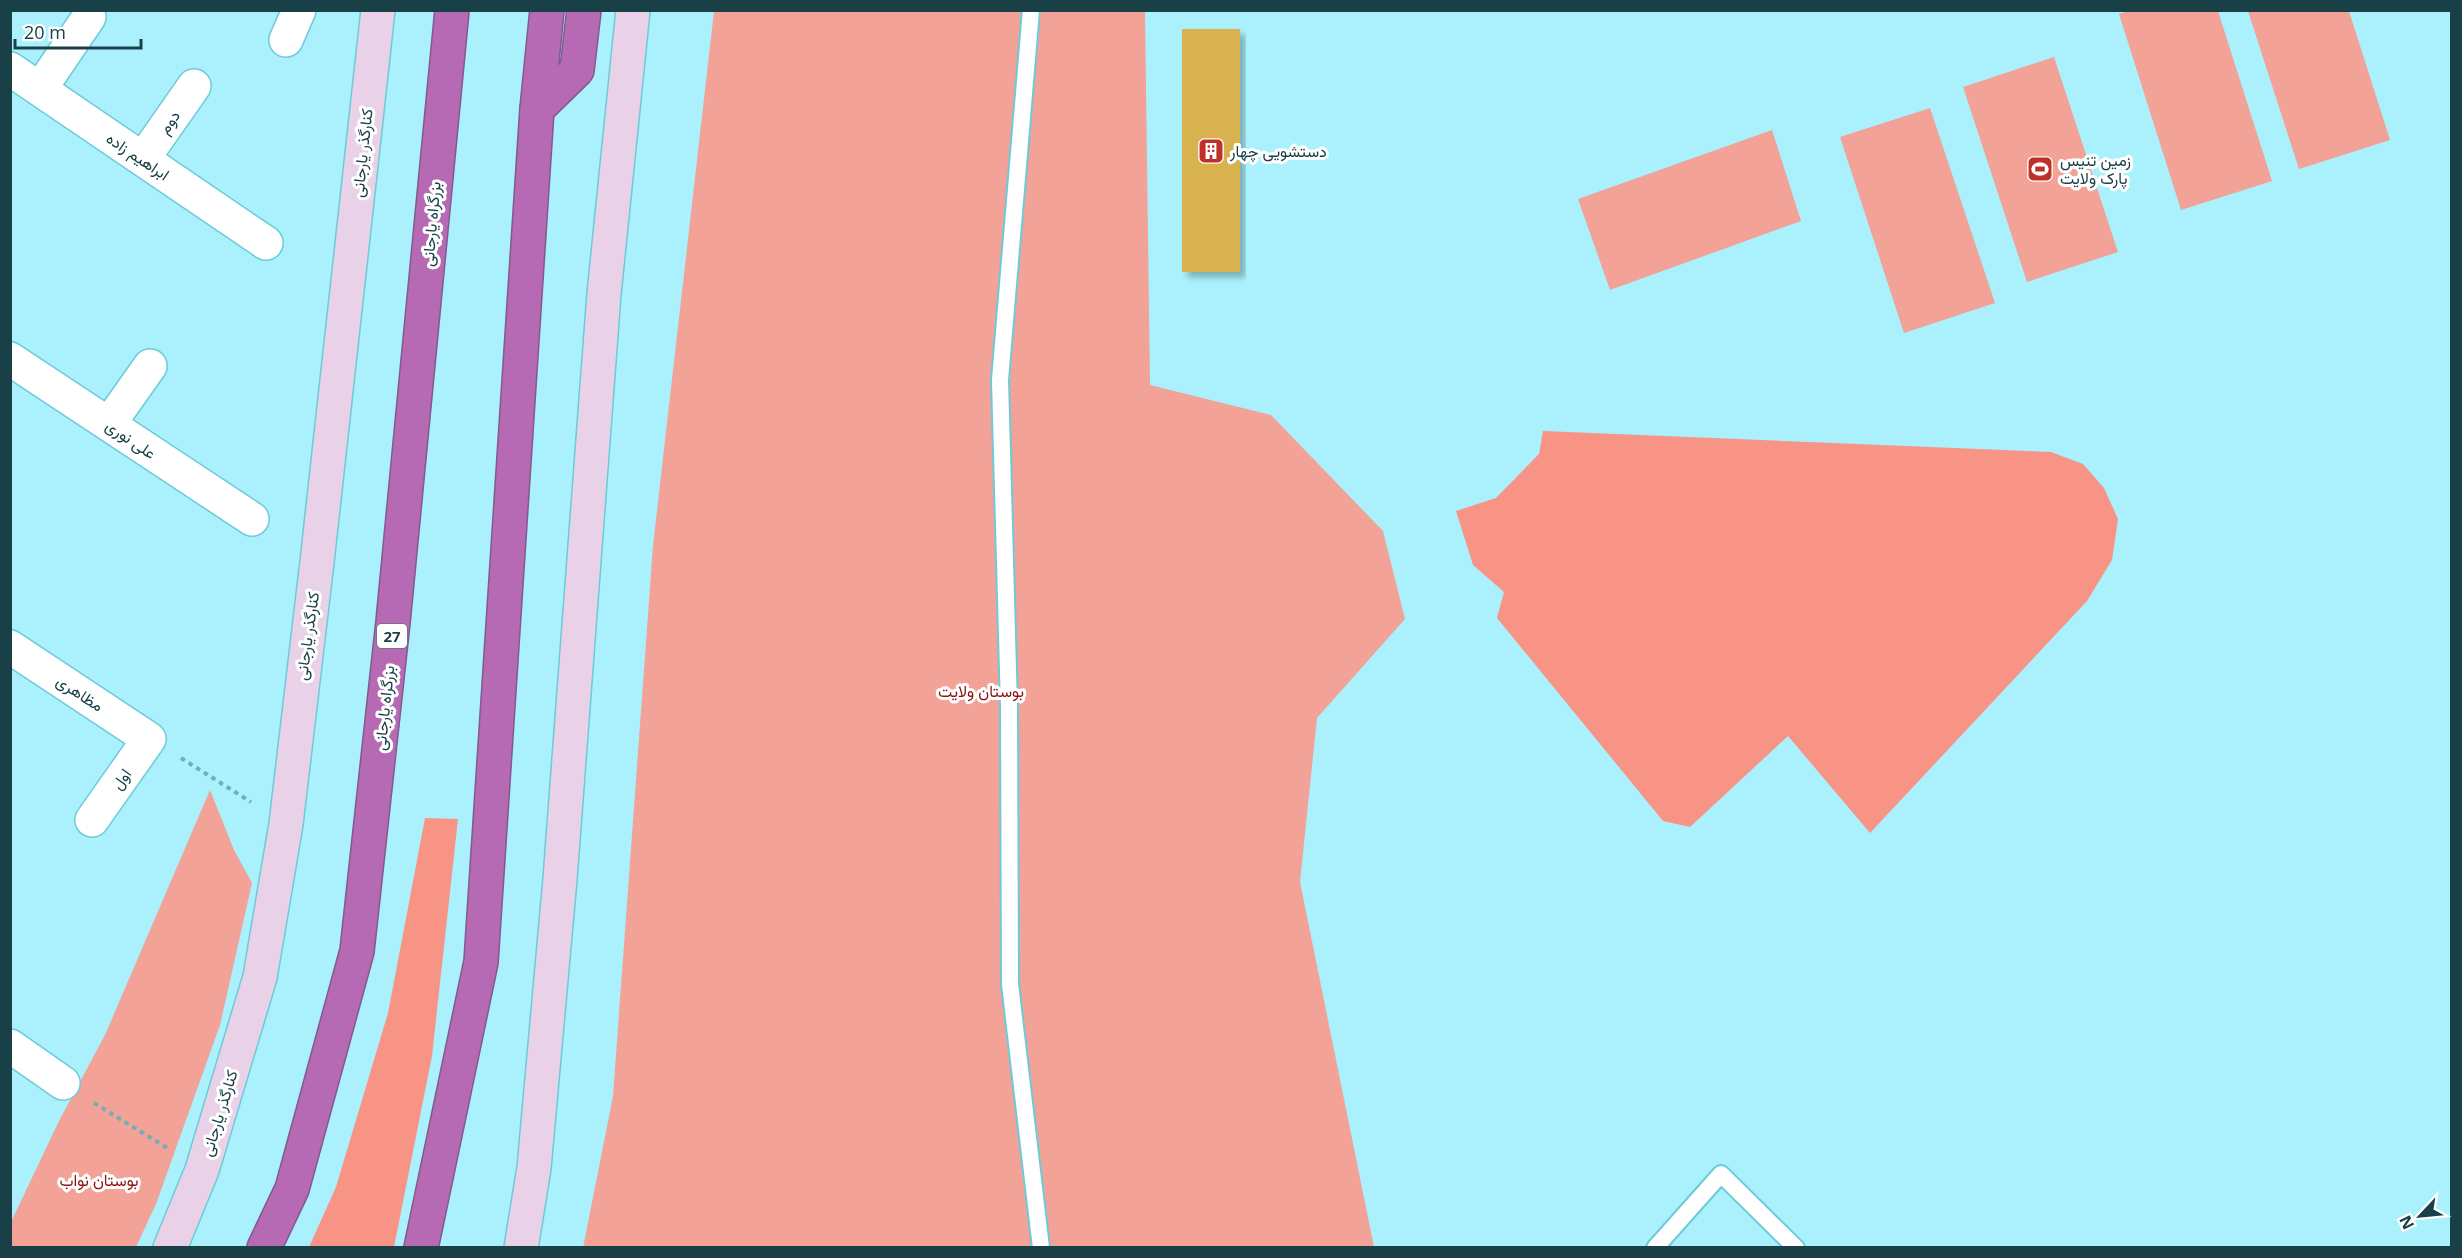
<svg xmlns="http://www.w3.org/2000/svg" width="2462" height="1258" font-family="'Open Sans',Vazirmatn,sans-serif">
<style>
.green{fill:#f2a297}
.forest{fill:#f89486}
.building{fill:#d7b250;filter:url(#shadow)}
.lines{fill:none;stroke-linecap:round;stroke-linejoin:round}
.lane-casing{stroke:#6dcad8;stroke-width:20}
.street-casing{stroke:#6dcad8;stroke-width:36}
.secondary-casing{stroke:#6dcad8;stroke-width:36}
.highway-casing{stroke:#7f5b8e;stroke-width:36}
.path{stroke:#73aeb8;stroke-width:4;stroke-dasharray:4.5 4.5;stroke-linecap:butt}
.lane{stroke:#fff;stroke-width:16}
.street{stroke:#fff;stroke-width:33}
.secondary{stroke:#e9d2e8;stroke-width:33}
.highway{stroke:#b76ab4;stroke-width:33}
.labels{text-anchor:middle;dominant-baseline:central;stroke-width:6;stroke-linejoin:round;paint-order:stroke}
.shield{fill:#fff;stroke:#5d797e;stroke-width:1.5}
.shield-label{font-size:15px;font-weight:bold;fill:#184046}
.street-label{font-size:16px;fill:#184046;stroke:#fff}
.poi-label{font-size:16px;fill:#184046;stroke:#fff;text-anchor:start}
.park-label{font-size:16px;fill:#89120f;stroke:#fff}
</style>
<defs>
<filter id="shadow"><feDropShadow dx="5.5" dy="5.5" stdDeviation="3" flood-color="#0004"/></filter>
</defs>
<rect width="100%" height="100%" fill="#aaf1fd"/>
<!-- green -->
<g class="green">
<path d="M2130 10 2218 11 2272 181 2181 210 2119 14Z"/>
<path d="M714 11H1145L1150 385 1271 415 1383 531 1405 619 1317 718 1300 882 1374 1247 583 1248 613 1096 653 546Z"/>
<path d="M2248 11H2349L2390 140 2299 169Z"/>
<path d="M2054 57 2118 252 2027 282 1963 87Z"/>
<path d="M1930 108 1995 303 1904 333 1840 137Z"/>
<path d="M1772 130 1801 221 1610 290 1578 199Z"/>
<path d="M210 790 234 850 252 883 220 1025 156 1204 136 1247H11L10 1224 60 1119 105 1035Z"/>
</g>
<!-- forest -->
<g class="forest">
<path d="M1543 431 2051 452 2083 464 2104 488 2118 519 2112 560 2087 601 1870 833 1788 736 1690 827 1663 821 1497 618 1504 592 1473 565 1456 511 1496 498 1539 454Z"/>
<path d="M425 818 458 819 432 1056 394 1247H309L336 1187 388 1013Z"/>
</g>
<!-- building -->
<rect class="building" x="1182" y="29" width="58" height="243"/>
<g class="lines">
<!-- lane casing -->
<g class="lane-casing">
<g id="lane">
<path d="M1031 10 1000 380 1009 707 1010 984 1041 1248"/>
<path d="M1655 1248 1721 1174 1796 1248"/>
</g>
</g>
<!-- street casing -->
<g class="street-casing">
<g id="street">
<path d="M286 40 299 10"/>
<path d="M10 69 266 243"/>
<path d="M40 89 89 17"/>
<path d="M143 159 194 86"/>
<path d="M10 359 252 519"/>
<path d="M109 424 150 366"/>
<path d="M10 647 149 739 92 820"/>
<path d="M10 1046 63 1083"/>
</g>
</g>
<!-- secondary casing -->
<g class="secondary-casing">
<g id="secondary">
<path d="M170 1248 202 1170 260 977 286 824 317 562 378 10"/>
<path d="M521 1248 534 1168 560 879 604 294 633 10"/>
</g>
</g>
<!-- highway casing -->
<g class="highway-casing">
<g id="highway">
<path d="M537 109 577 70 584 10"/>
<path d="M264 1248 292 1189 357 951 393 622 452 10"/>
<path d="M421 1248 481 962 537 109 547 10"/>
</g>
</g>
<!-- path -->
<g class="path">
<path d="M181 758 251 802"/>
<path d="M94 1103 169 1149"/>
</g>
<!-- lane -->
<use href="#lane" class="lane"/>
<!-- street -->
<use href="#street" class="street"/>
<!-- secondary -->
<use href="#secondary" class="secondary"/>
<!-- highway -->
<use href="#highway" class="highway"/>
</g>
<!-- icons -->
<defs>
<g id="building-square" transform="scale(1.35)"><rect x="-9" y="-9" width="18" height="18" rx="4" fill="#be3028" stroke="#fff"/><path d="M-4-6H4V6H1V3H-1V6H-4ZM-2.5-4.3h1.7v1.8h-1.7ZM.8-4.3h1.7v1.8H.8ZM-2.5-1h1.7V.8h-1.7ZM.8-1h1.7V.8H.8Z" fill="#fff"/></g>
<g id="stadium-square" transform="scale(1.35)"><rect x="-9" y="-9" width="18" height="18" rx="4" fill="#be3028" stroke="#fff"/><path d="M0-5a6.5 5 0 1 0 0 10a6.5 5 0 1 0 0-10ZM-3.5-1.8h7v3.6h-7Z" fill="#fff"/></g>
</defs>
<g fill-rule="evenodd">
<use href="#building-square" x="1211" y="151"/>
<use href="#stadium-square" x="2040" y="169"/>
</g>
<g class="labels">
<!-- shield labels -->
<rect class="shield" x="377" y="624" width="30" height="24" rx="4.5"/>
<g class="shield-label">
<text x="392" y="636">27</text>
</g>
<!-- street labels -->
<g class="street-label">
<text transform="translate(169 122) rotate(-55)">دوم</text>
<text transform="translate(362 153) rotate(-84)">کنارگذر یارجانی</text>
<text transform="translate(138 156) rotate(34)">ابراهیم زاده</text>
<text transform="translate(431 224) rotate(-85)">بزرگراه یارجانی</text>
<text transform="translate(131 439) rotate(34)">علی نوری</text>
<text transform="translate(307 636) rotate(-82)">کنارگذر یارجانی</text>
<text transform="translate(80 693) rotate(33)">مظاهری</text>
<text transform="translate(384 708) rotate(-84)">بزرگراه یارجانی</text>
<text transform="translate(121 779) rotate(-55)">اول</text>
<text transform="translate(219 1113) rotate(-73)">کنارگذر یارجانی</text>
</g>
<!-- poi labels -->
<g class="poi-label">
<text x="1230" y="151">دستشویی چهار</text>
<text x="2060" y="160">زمین تنیس<tspan x="2060" dy="18">پارک ولایت</tspan></text>
</g>
<!-- park labels -->
<g class="park-label">
<text x="981" y="691">بوستان ولایت</text>
<text x="99" y="1180">بوستان نواب</text>
</g>
</g>
<!-- border -->
<rect width="2462" height="1258" fill="none" stroke="#184046" stroke-width="24"/>
<!-- north arrow -->
<g transform="translate(2420 1216) rotate(244)" stroke="#ffffff" stroke-width="4.5" paint-order="stroke">
<path d="M0-4.5L10 22L0 15L-10 22Z" fill="#184046"/>
<text y="-9" font-size="16" font-weight="bold" text-anchor="middle" fill="#184046">N</text>
</g>
<!-- scale -->
<path d="M15 39v9h126v-9" fill="none" stroke="#184046" stroke-width="3"/>
<text x="24" y="39" font-size="18" fill="#184046" stroke="#ffffff" stroke-width="4.5" paint-order="stroke">20 m</text>
</svg>
